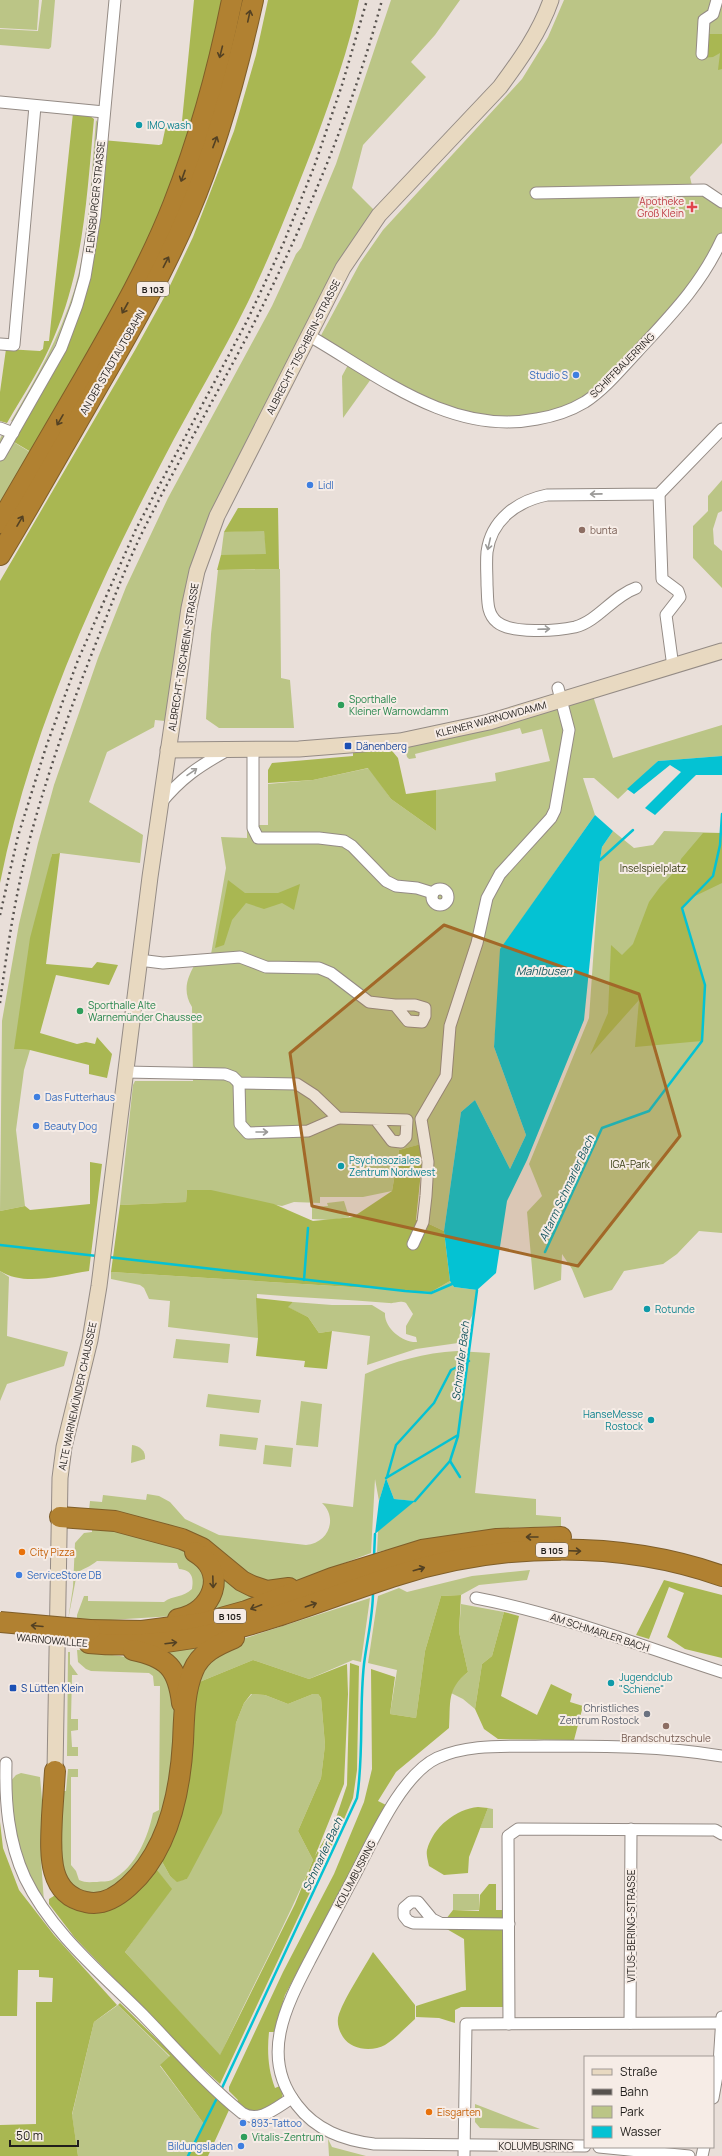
<svg xmlns="http://www.w3.org/2000/svg" width="722" height="2156" font-family="Manrope,sans-serif">
<style>
.green{fill:#bbc586}
.forest{fill:#a9b752}
.water{fill:#04c2d3}
.lines{fill:none;stroke-linecap:round;stroke-linejoin:round}
.stream{stroke:#04c2d3;stroke-width:2.5}
.street-casing{stroke:#948b85;stroke-width:13}
.secondary-casing{stroke:#948b85;stroke-width:17}
.highway-casing{stroke:#7f5e29;stroke-width:22}
.street{stroke:#fff;stroke-width:11}
.secondary{stroke:#e8d9c1;stroke-width:15}
.highway{stroke:#b18131;stroke-width:20}
.rail{stroke:#57524e;stroke-width:2.5;stroke-dasharray:2 4;stroke-linecap:butt}
.highway-bridge-casing{stroke:#7f5e29;stroke-width:22;stroke-linecap:butt}
.highway-bridge{stroke:#b18131;stroke-width:20}
.oneway{stroke:#534123}
.oneway2{stroke:#9b9a98}
.marked{fill:#a26828;fill-opacity:0.2;stroke:#a26828;stroke-width:3;stroke-linejoin:round}
.culture-dot{fill:#0f9aa8;stroke:#f6ece6;stroke-width:1.5}
.health-dot{fill:#e0444e;stroke:#f6ece6;stroke-width:1.5}
.shop-dot{fill:#3f7fe0;stroke:#f6ece6;stroke-width:1.5}
.education-dot{fill:#8d6e63;stroke:#f6ece6;stroke-width:1.5}
.leisure-dot{fill:#2e9e5b;stroke:#f6ece6;stroke-width:1.5}
.transit-dot{fill:#1a4fb4;stroke:#f6ece6;stroke-width:1.5}
.food-dot{fill:#e8710a;stroke:#f6ece6;stroke-width:1.5}
.worship-dot{fill:#6b7280;stroke:#f6ece6;stroke-width:1.5}
.labels{text-anchor:middle;dominant-baseline:central;stroke-width:4;stroke-linejoin:round;paint-order:stroke}
.shield{fill:#f6ece6;stroke:#615c58;stroke-width:1}
.shield-label{font-size:9px;font-weight:bold;fill:#211e1b}
.culture-label{font-size:10px;fill:#0d838f;stroke:#f6ece6;text-anchor:start}
.street-label{font-size:10px;fill:#211e1b;stroke:#f6ece6}
.health-label{font-size:10px;fill:#be3a42;stroke:#f6ece6;text-anchor:end}
.shop-label{font-size:10px;fill:#366cbe;stroke:#f6ece6;text-anchor:start}
.education-label{font-size:10px;fill:#785e54;stroke:#f6ece6;text-anchor:start}
.leisure-label{font-size:10px;fill:#27864d;stroke:#f6ece6;text-anchor:start}
.transit-label{font-size:10px;fill:#164399;stroke:#f6ece6;text-anchor:start}
.park-label{font-size:10px;fill:#363b11;stroke:#f6ece6}
.food-label{font-size:10px;fill:#c56008;stroke:#f6ece6;text-anchor:start}
.worship-label{font-size:10px;fill:#5b616d;stroke:#f6ece6;text-anchor:end}
.water-label{font-size:11px;font-style:italic;fill:#17565e;stroke:#f6ece6}
</style>
<rect width="100%" height="100%" fill="#e9dfd9"/>
<!-- green -->
<g class="green">
<path d="M0 0H39L37 30 0 28Z"/>
<path d="M42 0H55L51 47 49 49 0 45V29L38 31Z"/>
<path d="M391 0H460L435 35 411 62 426 77 363 145 352 188 375 211 184 596 165 721 155 720 154 727 107 752 89 802 143 835 140 863 60 853 52 854 15 1049 30 1050 24 1070 16 1130 25 1206 0 1211 2 1021 19 924 38 843 54 785 98 658 126 587 168 498 272 306 296 254 301 248 336 164Z"/>
<path d="M564 0H722V143L690 177 693 190 722 202V239L712 262 586 401 529 421 458 416 318 341 360 263 383 230 522 79 548 37Z"/>
<path d="M96 120 99 125C94 181 93 240 76 294 60 340 38 381 13 422L11 421C36 379 59 338 74 291 90 236 91 176 96 120Z"/>
<path d="M183 165 0 511V439L2 435 30 452Z"/>
<path d="M348 365 371 379 343 418 342 376Z"/>
<path d="M722 480V511L718 513 713 529 714 544 722 551V588L693 558V526L708 511V496Z"/>
<path d="M264 530 267 555H221L224 532Z"/>
<path d="M280 569 281 678 290 680 294 728H219L206 719 211 634 218 570Z"/>
<path d="M593 696 613 758 722 725V756L658 761 618 799 594 778H583L595 815 502 947 494 1047 526 1135 510 1169 475 1100 461 1112 444 1231 427 1223 429 1142 399 1150 392 1191 363 1197H320V1203L294 1202 282 1206 187 1190 186 1202 120 1205 133 1085 135 1081H193L192 1007C182 991 187 977 197 961L210 960 226 868 221 837 247 838V825H268V784L313 780 369 768 391 799 436 831V790L496 781 495 773 550 761 542 729 522 734 520 728 415 754 416 758 409 759 407 757 405 748 408 745Z"/>
<path d="M613 831 634 848 653 845 664 831 722 833V1233L699 1231 677 1254 663 1264 624 1271 612 1290 584 1298 572 1269 562 1254 561 1280 534 1290 527 1212 542 1196 529 1164 589 1018 600 860 602 847Z"/>
<path d="M344 1201 349 1217 331 1220 312 1219V1207L328 1206 327 1203Z"/>
<path d="M0 1271 9 1277 7 1336 68 1352 64 1366 7 1384 0 1401Z"/>
<path d="M111 1272 431 1292 450 1281 454 1287 477 1290 474 1312 458 1343 416 1349 367 1365 370 1336 332 1331 319 1333 308 1317 287 1307 293 1302 332 1305H372L385 1313C384 1328 403 1343 417 1342L416 1337 406 1334V1326L413 1314 406 1303C399 1300 395 1304 389 1303 345 1299 301 1298 257 1294L258 1338 168 1327 170 1301 149 1299 144 1288 140 1285 111 1279Z"/>
<path d="M176 1339 230 1344 228 1363 173 1358Z"/>
<path d="M457 1351 490 1353 475 1493 536 1499V1515L561 1517V1526L507 1528 467 1533 377 1552 378 1531 414 1501 394 1499 386 1478 379 1501 375 1479 371 1553 291 1583 267 1585 89 1510 90 1501 102 1502 103 1495 146 1500 147 1494 159 1496 170 1502 185 1519 219 1535 306 1545C329 1543 338 1518 322 1503L353 1507 365 1374C395 1361 424 1353 457 1351Z"/>
<path d="M208 1394 261 1400 259 1413 206 1407Z"/>
<path d="M301 1401 322 1404 318 1447 296 1445Z"/>
<path d="M220 1434 258 1438 256 1450 219 1446Z"/>
<path d="M132 1445C140 1446 146 1451 145 1459L131 1463Z"/>
<path d="M265 1445 293 1448 291 1467 263 1464Z"/>
<path d="M92 1527 110 1528 183 1550 201 1561 207 1595 174 1616 77 1622V1615L84 1596H88V1601L164 1602C173 1595 183 1598 192 1589 194 1578 192 1570 179 1569L177 1563 97 1561C90 1567 82 1569 77 1573L68 1620 73 1587 75 1543 84 1533 92 1532Z"/>
<path d="M530 1570 527 1580 479 1585 461 1595 441 1596 425 1651 416 1718 390 1714 397 1670 368 1663 378 1596 399 1588 407 1592 472 1576Z"/>
<path d="M219 1576 263 1596 206 1614Z"/>
<path d="M370 1598 361 1662 353 1660 309 1679 253 1660 192 1685 195 1673 230 1643Z"/>
<path d="M461 1604 504 1612 492 1656 482 1664 475 1709 463 1699 451 1693 456 1682 468 1672 459 1632Z"/>
<path d="M205 1643 187 1674 158 1652Z"/>
<path d="M77 1650 104 1651 112 1655 150 1660 175 1684 176 1762 164 1818 132 1875 99 1895 71 1888 57 1857 61 1791H66L68 1769H78V1777H71V1865L76 1871 79 1880C85 1883 90 1882 97 1882 102 1881 108 1882 112 1880 136 1867 148 1837 153 1813L159 1810 160 1686H154L153 1676 149 1673 91 1671 86 1669 78 1662Z"/>
<path d="M68 1652H70V1664L78 1675H72L71 1719H78V1730L71 1731 72 1747H78V1756H67Z"/>
<path d="M252 1694 265 1695 288 1704 313 1694H318L321 1698 325 1745 321 1778 298 1831 313 1860C285 1927 250 1990 220 2056L125 1952 171 1889 154 1866 159 1856 170 1876 177 1881 187 1879 236 1723 244 1703Z"/>
<path d="M21 1773 40 1777 43 1811 41 1860 44 1902C18 1860 15 1830 9 1783L16 1775Z"/>
<path d="M488 1808 493 1809V1828H480Z"/>
<rect x="453" y="1894" width="26" height="16"/>
<path d="M118 2005 170 2057 160 2066 204 2124 188 2156H78L72 2115 94 2022Z"/>
<path d="M475 2104 540 2129 480 2128 475 2122Z"/>
<path d="M328 2139 332 2147 366 2156H329Z"/>
</g>
<!-- forest -->
<g class="forest">
<path d="M194 0H223C204 81 184 161 149 237 115 311 71 381 31 452L9 439 77 305 102 140 159 145 162 144 165 130 162 128V122H179L182 121Z"/>
<path d="M268 0H359C349 48 332 96 315 142 294 196 273 250 248 302 222 355 191 406 164 458 93 593 30 733 0 883V581L135 350 166 294 193 237 234 131 256 55Z"/>
<path d="M704 34H722V69L718 70 720 53 713 57 702 58Z"/>
<path d="M73 113 90 116 94 119C87 193 84 268 54 337 42 367 23 395 7 423L0 421V392L6 349 40 351 43 349 44 341H49Z"/>
<path d="M238 508H278L279 569 217 570 221 555 266 554 264 531 224 532Z"/>
<path d="M388 746 398 758 406 794 436 790V831L391 799 368 768 313 780 268 783V770L272 763 353 756V751Z"/>
<path d="M703 833H722V883L693 897 682 908 705 985 702 1041 635 1047 639 1000 590 1055 608 1013 611 945 622 955 633 944 649 902 660 887 678 868 681 859Z"/>
<path d="M60 853 46 964 92 968 97 962 118 965 109 985 56 975 40 1033 77 1044 86 1042 95 1044 97 1037 112 1054 107 1078 89 1074V1065L30 1050 14 1049 30 938 52 854Z"/>
<path d="M228 880 245 893H278L300 884 294 910 282 903 264 909 246 903 232 920 224 945 215 948Z"/>
<path d="M421 1144 422 1162 416 1220 427 1223 444 1231 450 1281 431 1292 111 1272 120 1205 186 1202 187 1190H211L274 1204 313 1221 353 1217 392 1191 399 1150Z"/>
<path d="M90 1162 102 1164 89 1271C61 1275 25 1287 0 1271V1211L25 1206 30 1210 90 1204Z"/>
<path d="M256 1298 293 1302 288 1307 308 1317 319 1333 332 1331 327 1369 304 1367 305 1361 256 1356 258 1338Z"/>
<path d="M664 1580 722 1595V1658L685 1649 667 1637 684 1593 669 1587 649 1639 636 1635Z"/>
<path d="M461 1595 459 1632 468 1672C446 1689 451 1703 449 1728L396 1772 378 1801 386 1805 285 1995 274 2032H269C267 2051 268 2069 275 2088L280 2086 283 2092 282 2098C260 2111 259 2118 236 2103L238 2100 229 2091V2087L283 1972 334 1874 364 1802 372 1769 371 1669 395 1677 390 1714 416 1718 425 1651 441 1596Z"/>
<path d="M504 1612 519 1616 501 1696 537 1715 551 1684 572 1694 570 1702 583 1706 574 1740 498 1739 484 1729 475 1709 482 1664 492 1656Z"/>
<path d="M253 1660 309 1679 347 1664 348 1694 344 1784 315 1856 335 1821 347 1785 350 1663 359 1666 357 1770 353 1798 342 1824 220 2084 182 2049 75 1938 49 1904V1899L57 1894 79 1909 154 1866 172 1889 125 1952 220 2055 295 1904 313 1860 298 1831 321 1778 325 1745 321 1698 318 1694H313L288 1704 265 1695 251 1694 244 1703 236 1723 222 1813 187 1879 177 1882 170 1876 159 1856 192 1685Z"/>
<path d="M478 1807 488 1808 469 1857 468 1873 444 1875 429 1866C428 1861 426 1854 427 1850 433 1827 456 1809 478 1807Z"/>
<path d="M0 1822 3 1848 19 1890 54 1935 117 2005 94 2022 72 2114 78 2156H0V2125L36 2124V2002H52L53 1978 39 1977V1970H18L17 2016H0Z"/>
<path d="M489 1884H496V1910H504V2007H461L455 2010V2023L439 2018 416 2017V2006L466 1990 464 1939 445 1928 446 1919 453 1910 479 1911 480 1895Z"/>
<path d="M373 1952 415 2005V2019C406 2027 395 2039 385 2045 372 2052 351 2050 343 2037 339 2031 336 2022 339 2014 346 1995 363 1970 373 1952Z"/>
<path d="M120 2003 229 2110 208 2156H188L204 2124 160 2065 170 2056 118 2005Z"/>
</g>
<!-- water -->
<g class="water">
<path d="M722 756V775H696L655 815 645 808 681 772 670 765 634 794 627 789 658 761Z"/>
<path d="M595 815 613 831 602 847 600 860 584 1020 527 1160 507 1201 496 1273 477 1290 454 1287 450 1281 444 1231 461 1112 475 1100 510 1169 526 1135 494 1047 500 949Z"/>
<path d="M386 1478 394 1499 415 1501 375 1534 379 1501Z"/>
</g>
<g class="lines">
<!-- stream -->
<g class="stream">
<path d="M600 860 633 830"/>
<path d="M0 1245 97 1256"/>
<path d="M545 1252 602 1128 649 1111 702 1041 705 985 682 908 713 876 720 845 722 814"/>
<path d="M108 1257 405 1291 431 1293 452 1284"/>
<path d="M304 1280 308 1228"/>
<path d="M450 1461 460 1477"/>
<path d="M387 1477 396 1445 434 1403 451 1370 469 1361"/>
<path d="M386 1478 458 1435 477 1290"/>
<path d="M415 1501 450 1461 458 1436"/>
<path d="M374 1557 375 1534"/>
<path d="M221 2090 357 1798C364 1754 359 1709 364 1664 367 1640 373 1616 373 1592"/>
<path d="M188 2156 218 2096"/>
</g>
<!-- street casing -->
<g class="street-casing">
<g id="street">
<path d="M702 54 704 20 713 14 717 0"/>
<path d="M0 102 104 112"/>
<path d="M536 193 704 190 722 202"/>
<path d="M308 335C379 376 451 436 537 419 555 416 570 411 585 402 605 389 621 369 637 352 671 315 701 285 722 239"/>
<path d="M0 344 14 345 35 106"/>
<path d="M0 428 13 433"/>
<path d="M0 455 61 348 77 305 85 277 95 216 115 0"/>
<path d="M659 494 662 579 678 591 680 597 666 615 673 667"/>
<path d="M636 588C613 596 598 621 575 627 557 631 511 634 497 622 486 613 488 599 487 585 487 574 486 563 487 552 491 520 517 501 547 495L659 494 722 429"/>
<path d="M253 749V828L258 838H319L344 841 352 846 386 881 396 886 417 888 433 893"/>
<path d="M160 804C181 778 199 766 228 750"/>
<circle cx="440" cy="897" r="8"/>
<path d="M139 960 163 963 240 957 266 967 319 968 331 973 369 1002 395 1005H415L425 1008V1016L422 1022 408 1021 395 1005"/>
<path d="M125 1072 225 1074 233 1077 239 1083 297 1084 314 1095 338 1118 407 1120 406 1137 401 1142 392 1141 376 1120"/>
<path d="M239 1083 240 1124 248 1133 308 1131 338 1118"/>
<path d="M413 1244 423 1222 426 1196 428 1162 421 1119 446 1076 450 1026 477 943 487 898 500 874 551 818 555 810 569 730 558 688"/>
<path d="M476 1598C560 1614 641 1646 722 1672"/>
<path d="M6 1763C5 1802 8 1841 25 1878 51 1932 101 1973 143 2015 175 2048 206 2084 242 2113 259 2124 277 2107 292 2098"/>
<path d="M440 1923 432 1919 418 1902H411L404 1908V1916L408 1921 413 1923 509 1924"/>
<path d="M630 2023 631 1829"/>
<path d="M509 2024 508 1836 518 1829 709 1830H715L722 1834"/>
<path d="M713 2098 719 2064 722 2017"/>
<path d="M585 2146 374 2144C343 2140 316 2130 297 2105 259 2057 286 2006 310 1960 323 1935 337 1909 350 1884 370 1848 399 1776 437 1758 470 1743 508 1747 544 1746 604 1746 662 1746 722 1756"/>
<path d="M599 2147 689 2156"/>
<path d="M464 2156 466 2024 721 2023"/>
<path d="M702 2156 704 2147"/>
</g>
</g>
<!-- secondary casing -->
<g class="secondary-casing">
<g id="secondary">
<path d="M168 750 299 749 400 741 489 722 722 651"/>
<path d="M55 1771 60 1478 64 1447 90 1340 99 1286 150 877 189 608 197 571 217 516 343 268 379 215 500 87C520 60 540 32 551 0"/>
</g>
</g>
<!-- highway casing -->
<g class="highway-casing">
<g id="highway">
<path d="M0 523C28 475 56 426 85 377 117 321 149 266 173 205 199 139 218 70 232 0"/>
<path d="M0 555C31 504 60 452 90 400 125 339 161 278 189 212 218 144 237 72 253 0"/>
<path d="M60 1517 115 1521 182 1539 202 1548 242 1581 252 1586 267 1591 289 1588"/>
<path d="M178 1619C213 1613 229 1572 195 1552"/>
<path d="M90 1630 142 1631 203 1623 246 1611 332 1578 422 1550 497 1539 561 1537"/>
<path d="M89 1643C201 1654 294 1608 398 1575 501 1542 620 1540 722 1576"/>
<path d="M133 1650C167 1657 178 1668 182 1703"/>
<path d="M55 1771C54 1786 53 1801 52 1816 51 1847 45 1894 86 1902 102 1906 117 1897 129 1886 168 1851 180 1793 183 1742 184 1720 184 1692 193 1671 200 1653 217 1645 234 1638"/>
</g>
</g>
<!-- street -->
<use href="#street" class="street"/>
<!-- secondary -->
<use href="#secondary" class="secondary"/>
<!-- highway -->
<use href="#highway" class="highway"/>
<!-- rail -->
<g class="rail">
<path d="M0 915 18 836 46 747 78 660 136 529 247 321 284 242 314 167 342 85 367 0"/>
<path d="M0 1003C7 948 16 892 30 838 48 772 71 706 96 643 111 606 125 568 142 533 177 463 216 396 252 327 305 223 352 113 382 0"/>
</g>
<!-- highway-bridge casing -->
<g class="highway-bridge-casing">
<path id="highway-bridge" d="M0 1622 90 1630"/>
</g>
<!-- highway-bridge -->
<use href="#highway-bridge" class="highway-bridge"/>
</g>
<!-- one-way arrows -->
<defs><path id="oneway-shaft" d="M-6 0H5M1.5-3L5.5 0L1.5 3" fill="none" stroke-width="1.6" stroke-linecap="round" stroke-linejoin="round"/></defs>
<g class="oneway">
<use href="#oneway-shaft" transform="translate(249 16) rotate(-78)"/>
<use href="#oneway-shaft" transform="translate(221 52) rotate(104)"/>
<use href="#oneway-shaft" transform="translate(215 142) rotate(-69)"/>
<use href="#oneway-shaft" transform="translate(183 176) rotate(110)"/>
<use href="#oneway-shaft" transform="translate(166 262) rotate(-63)"/>
<use href="#oneway-shaft" transform="translate(125 308) rotate(119)"/>
<use href="#oneway-shaft" transform="translate(60 420) rotate(120)"/>
<use href="#oneway-shaft" transform="translate(20 521) rotate(-60)"/>
<use href="#oneway-shaft" transform="translate(532 1537) rotate(180)"/>
<use href="#oneway-shaft" transform="translate(575 1551) rotate(2)"/>
<use href="#oneway-shaft" transform="translate(419 1569) rotate(-16)"/>
<use href="#oneway-shaft" transform="translate(213 1582) rotate(88)"/>
<use href="#oneway-shaft" transform="translate(311 1605) rotate(-19)"/>
<use href="#oneway-shaft" transform="translate(256 1607) rotate(159)"/>
<use href="#oneway-shaft" transform="translate(37 1626) rotate(-175)"/>
<use href="#oneway-shaft" transform="translate(171 1643) rotate(-7)"/>
</g>
<g class="oneway2">
<use href="#oneway-shaft" transform="translate(596 494) rotate(179)"/>
<use href="#oneway-shaft" transform="translate(489 544) rotate(103)"/>
<use href="#oneway-shaft" transform="translate(544 629) rotate(-2)"/>
<use href="#oneway-shaft" transform="translate(192 772) rotate(-35)"/>
<use href="#oneway-shaft" transform="translate(262 1132)"/>
</g>
<!-- marked area -->
<path class="marked" d="M444 925 639 994 680 1136 578 1266 312 1206 290 1053Z"/>
<!-- markers -->
<g class="culture-dot">
<circle cx="139" cy="125" r="4"/>
<circle cx="341" cy="1166" r="4"/>
<circle cx="647" cy="1309" r="4"/>
<circle cx="651" cy="1420" r="4"/>
<circle cx="611" cy="1683" r="4"/>
</g>
<path class="health-dot" d="M690 201h4v4h4v4h-4v4h-4v-4h-4v-4h4z"/>
<g class="shop-dot">
<circle cx="576" cy="375" r="4"/>
<circle cx="310" cy="485" r="4"/>
<circle cx="37" cy="1097" r="4"/>
<circle cx="36" cy="1126" r="4"/>
<circle cx="19" cy="1575" r="4"/>
<circle cx="243" cy="2123" r="4"/>
<circle cx="241" cy="2146" r="4"/>
</g>
<g class="education-dot">
<circle cx="582" cy="530" r="4"/>
<circle cx="666" cy="1726" r="4"/>
</g>
<g class="leisure-dot">
<circle cx="341" cy="705" r="4"/>
<circle cx="80" cy="1011" r="4"/>
<circle cx="244" cy="2137" r="4"/>
</g>
<g class="transit-dot">
<rect x="344" y="742" width="8" height="8" rx="2"/>
<rect x="9" y="1684" width="8" height="8" rx="2"/>
</g>
<g class="food-dot">
<circle cx="22" cy="1552" r="4"/>
<circle cx="429" cy="2112" r="4"/>
</g>
<circle class="worship-dot" cx="647" cy="1714" r="4"/>
<g class="labels">
<!-- shield labels -->
<g class="shield">
<rect x="137" y="282" width="32" height="14" rx="3"/>
<rect x="536" y="1543" width="32" height="14" rx="3"/>
<rect x="214" y="1609" width="32" height="14" rx="3"/>
</g>
<g class="shield-label">
<text x="153" y="289">B 103</text>
<text x="552" y="1550">B 105</text>
<text x="230" y="1616">B 105</text>
</g>
<!-- culture labels -->
<g class="culture-label">
<text x="147" y="125">IMO wash</text>
<text x="349" y="1160">Psychosoziales<tspan x="349" dy="12">Zentrum Nordwest</tspan></text>
<text x="655" y="1309">Rotunde</text>
<text x="643" y="1414" text-anchor="end">HanseMesse<tspan x="643" dy="12">Rostock</tspan></text>
<text x="619" y="1677">Jugendclub<tspan x="619" dy="12">"Schiene"</tspan></text>
</g>
<!-- street labels -->
<g class="street-label">
<text transform="translate(95 197) rotate(-84)">FLENSBURGER STRASSE</text>
<text transform="translate(303 347) rotate(-63)">ALBRECHT-TISCHBEIN-STRASSE</text>
<text transform="translate(112 362) rotate(-60)">AN DER STADTAUTOBAHN</text>
<text transform="translate(622 365) rotate(-45)">SCHIFFBAUERRING</text>
<text transform="translate(183 657) rotate(-81)">ALBRECHT-TISCHBEIN-STRASSE</text>
<text transform="translate(491 719) rotate(-15)">KLEINER WARNOWDAMM</text>
<text transform="translate(77 1396) rotate(-78)">ALTE WARNEMÜNDER CHAUSSEE</text>
<text transform="translate(600 1632) rotate(18)">AM SCHMARLER BACH</text>
<text transform="translate(52 1640) rotate(5)">WARNOWALLEE</text>
<text transform="translate(355 1874) rotate(-62)">KOLUMBUSRING</text>
<text transform="translate(631 1926) rotate(-90)">VITUS-BERING-STRASSE</text>
<text x="536" y="2146">KOLUMBUSRING</text>
</g>
<!-- health labels -->
<g class="health-label">
<text x="684" y="201">Apotheke<tspan x="684" dy="12">Groß Klein</tspan></text>
</g>
<!-- shop labels -->
<g class="shop-label">
<text x="568" y="375" text-anchor="end">Studio S</text>
<text x="318" y="485">Lidl</text>
<text x="45" y="1097">Das Futterhaus</text>
<text x="44" y="1126">Beauty Dog</text>
<text x="27" y="1575">ServiceStore DB</text>
<text x="251" y="2123">893-Tattoo</text>
<text x="233" y="2146" text-anchor="end">Bildungsladen</text>
</g>
<!-- education labels -->
<g class="education-label">
<text x="590" y="530">bunta</text>
<text x="666" y="1738" text-anchor="middle">Brandschutzschule</text>
</g>
<!-- leisure labels -->
<g class="leisure-label">
<text x="349" y="699">Sporthalle<tspan x="349" dy="12">Kleiner Warnowdamm</tspan></text>
<text x="88" y="1005">Sporthalle Alte<tspan x="88" dy="12">Warnemünder Chaussee</tspan></text>
<text x="252" y="2137">Vitalis-Zentrum</text>
</g>
<!-- transit labels -->
<g class="transit-label">
<text x="356" y="746">Dänenberg</text>
<text x="21" y="1688">S Lütten Klein</text>
</g>
<!-- park labels -->
<g class="park-label">
<text x="653" y="868">Inselspielplatz</text>
<text x="630" y="1164">IGA-Park</text>
</g>
<!-- food labels -->
<g class="food-label">
<text x="30" y="1552">City Pizza</text>
<text x="437" y="2112">Eisgarten</text>
</g>
<!-- worship labels -->
<g class="worship-label">
<text x="639" y="1708">Christliches<tspan x="639" dy="12">Zentrum Rostock</tspan></text>
</g>
<!-- water labels -->
<g class="water-label">
<text x="544" y="970">Mahlbusen</text>
<text transform="translate(566 1188) rotate(-65)">Altarm Schmarler Bach</text>
<text transform="translate(460 1361) rotate(-83)">Schmarler Bach</text>
<text transform="translate(322 1854) rotate(-65)">Schmarler Bach</text>
</g>
</g>
<!-- legend -->
<rect x="584" y="2056" width="130" height="92" fill="#f6ece6" stroke="#a19a95"/>
<rect x="592" y="2069" width="20" height="6" fill="#e8d9c1" stroke="#a19a95"/>
<text x="620" y="2076" font-size="12" fill="#211e1b">Straße</text>
<rect x="592" y="2089" width="20" height="6" fill="#57524e" stroke="#a19a95"/>
<text x="620" y="2096" font-size="12" fill="#211e1b">Bahn</text>
<rect x="592" y="2106" width="20" height="12" fill="#bbc586" stroke="#a19a95"/>
<text x="620" y="2116" font-size="12" fill="#211e1b">Park</text>
<rect x="592" y="2126" width="20" height="12" fill="#04c2d3" stroke="#a19a95"/>
<text x="620" y="2136" font-size="12" fill="#211e1b">Wasser</text>
<!-- scale -->
<path d="M10 2140v6h68v-6" fill="none" stroke="#211e1b" stroke-width="2"/>
<text x="16" y="2140" font-size="12" fill="#211e1b" stroke="#f6ece6" stroke-width="3" paint-order="stroke">50 m</text>
</svg>
